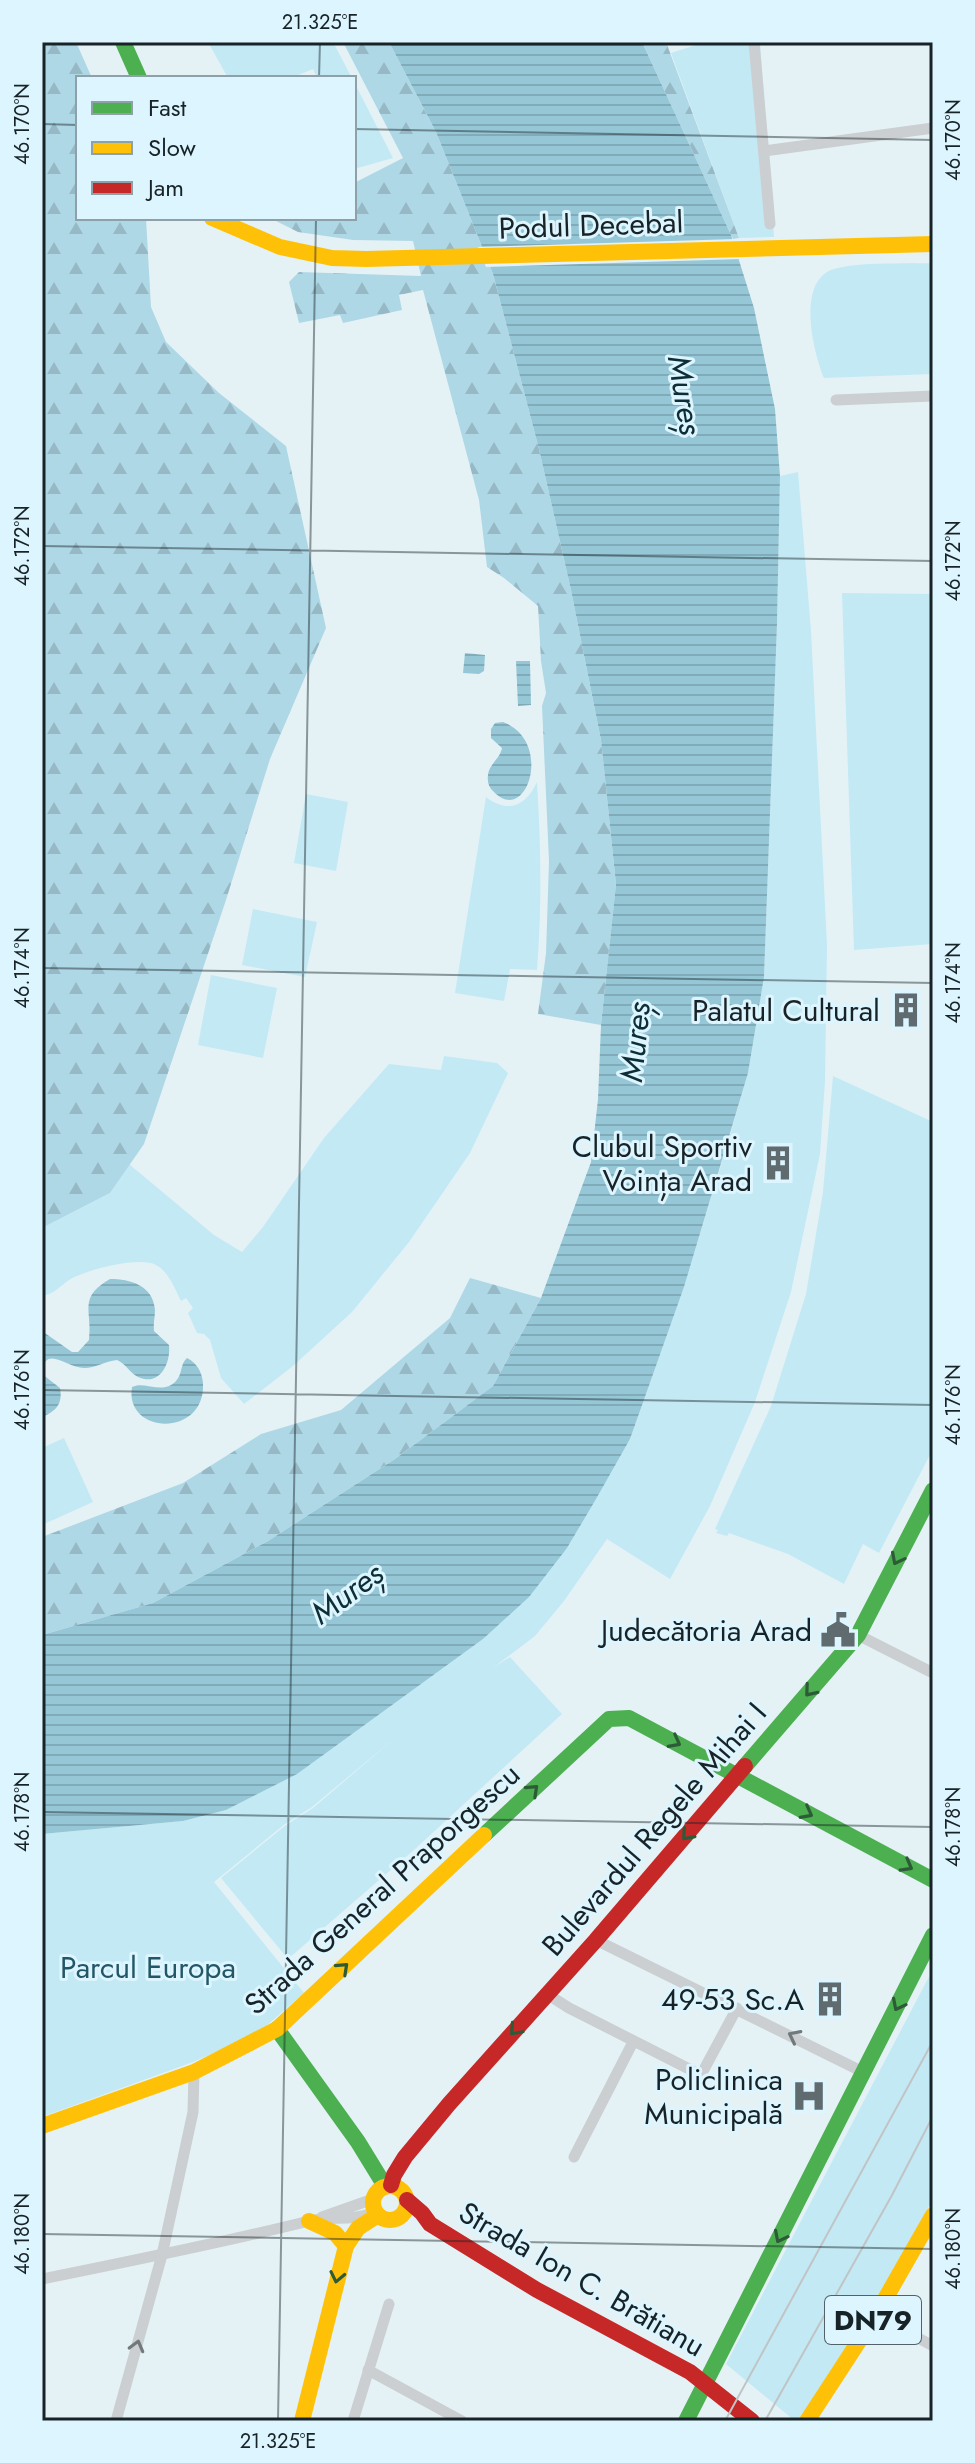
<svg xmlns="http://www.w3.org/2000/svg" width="975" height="2463" font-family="Jost,sans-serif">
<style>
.green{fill:#c3e9f5}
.forest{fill:url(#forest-firs)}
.water{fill:url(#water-rules)}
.pier{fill:#e4f2f6}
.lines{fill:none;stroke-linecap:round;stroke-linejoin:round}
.street{stroke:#cbcfd1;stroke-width:11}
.fast{stroke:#4caf50;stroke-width:16}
.slow{stroke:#ffc107;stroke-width:16}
.jam{stroke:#c62828;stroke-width:16}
.tram{stroke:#c0c4c5;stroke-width:2}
.oneway{stroke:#2d5b37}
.oneway2{stroke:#72797c}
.ticks{fill:none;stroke:#182327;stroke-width:2;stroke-opacity:0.45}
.labels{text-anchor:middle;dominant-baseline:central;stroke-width:6;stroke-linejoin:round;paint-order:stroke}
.shield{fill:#dcf5fe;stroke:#536268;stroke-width:2}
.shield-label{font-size:28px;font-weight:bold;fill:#182327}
.street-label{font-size:30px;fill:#182327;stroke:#dcf5fe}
.poi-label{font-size:30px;fill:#182327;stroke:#dcf5fe;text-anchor:end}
.park-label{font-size:30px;fill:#235768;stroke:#dcf5fe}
.water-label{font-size:32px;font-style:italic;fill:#0e2e37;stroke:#dcf5fe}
.neatline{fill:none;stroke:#182327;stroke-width:3}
.ticks-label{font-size:20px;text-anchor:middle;fill:#182327}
</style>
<defs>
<pattern id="forest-firs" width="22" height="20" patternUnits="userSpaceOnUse" patternTransform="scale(2)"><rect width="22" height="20" fill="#afd8e6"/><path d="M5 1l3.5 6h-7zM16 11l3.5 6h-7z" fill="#96b9c5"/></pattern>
<pattern id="water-rules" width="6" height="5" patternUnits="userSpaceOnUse" patternTransform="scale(2)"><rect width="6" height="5" fill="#96c7d6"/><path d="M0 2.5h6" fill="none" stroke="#81abb8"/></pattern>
</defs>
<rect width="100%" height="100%" fill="#e4f2f6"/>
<!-- green -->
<g class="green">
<path d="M208 42H333L352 78H317L313 69 291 78H228Z"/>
<path d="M705 42H760L774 237 739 238 671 53Z"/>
<path d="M354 82 393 158 354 169Z"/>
<path d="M933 263V374L824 378C814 353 798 290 827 272 845 261 910 264 933 263Z"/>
<path d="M798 472 811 631 827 945 825 1081 820 1154 791 1292 755 1402 710 1506 670 1579 607 1539 564 1601 535 1636 494 1667 510 1657 562 1714 415 1849 288 1959 221 1878 286 1825 313 1808 396 1737 312 1807 285 1824 214 1882 304 1993 265 2027 234 2044 193 2062 42 2117V1834L183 1821 226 1810 296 1774 483 1639 567 1548 630 1439 684 1287 730 1135 748 1073 764 977 777 624 780 476Z"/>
<path d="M842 593 933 594V944L854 950Z"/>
<path d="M537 782C541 847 542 905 537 970L510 969 504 1001 455 993 486 797C508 814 526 806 537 782Z"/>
<path d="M306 794 348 802 336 871 294 863Z"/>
<path d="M253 909 317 922 305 977 242 965Z"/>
<path d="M211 975 277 988 263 1058 198 1045Z"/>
<path d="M444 1056 497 1063 508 1073 470 1153 409 1242 352 1312 293 1366 244 1404 221 1378 210 1340 204 1334 197 1333 188 1313 193 1308 186 1298 181 1301C175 1289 169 1272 156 1265 139 1256 85 1270 69 1280 59 1287 54 1294 42 1296V1228L110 1193 129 1164 214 1235 242 1252 263 1227 324 1138 389 1064 441 1070Z"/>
<path d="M833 1076 933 1122V1449L879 1553 863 1544 844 1584 788 1554 729 1533 727 1536 716 1533 718 1530 715 1529 771 1406 806 1294 823 1192Z"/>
<path d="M64 1438 93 1502 42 1525V1448Z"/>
<path d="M933 1969V2199L875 2304 798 2421H795L726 2364Z"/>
</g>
<!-- forest -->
<g class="forest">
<path d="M42 42H76L92 78H78V218H146L151 307 166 342 219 393 286 446 326 628 270 759 226 900 144 1144 110 1193 42 1228Z"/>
<path d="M343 42H389L436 132 493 274 539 449 571 590 601 740 616 884 601 1025 538 1014 546 953 549 861 542 706 546 693 541 661 538 606 504 578 487 567 479 500 423 290 399 295 402 310 343 323 340 315 299 323 289 282 299 272 421 276 413 241 353 240 298 232 270 218H354V183L403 158Z"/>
<path d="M642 42H666L739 238 733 239 731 235Z"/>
<path d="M470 1278 541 1298 493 1386 395 1459 268 1541 153 1603 42 1635V1537L183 1483 261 1434 341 1410 450 1318Z"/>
</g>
<!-- water -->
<g class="water">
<path d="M389 42H642L731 235 754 308 775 409 780 476 777 624 764 977 748 1073 684 1287 630 1439 596 1499 567 1548 529 1597 483 1639 297 1774 226 1810 183 1821 42 1834V1635L153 1603 268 1541 395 1459 493 1386 541 1298 591 1162 598 1099 601 1025 616 884 601 740 571 590 539 449 493 274 436 132Z"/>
<path d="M465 653 485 655 484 671 479 674 463 673Z"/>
<path d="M516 661H530L531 705 518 706Z"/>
<path d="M503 722C554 741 527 826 494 792 489 788 487 782 488 775 489 764 500 759 502 748L491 738V729L495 723Z"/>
<path d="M110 1279C130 1279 153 1285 155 1310 155 1317 153 1324 154 1331L169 1345C171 1363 160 1387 138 1377 130 1373 126 1364 117 1360 105 1361 96 1368 84 1368 67 1368 46 1345 42 1371V1331L72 1352H78L89 1340C93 1311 77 1298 110 1279Z"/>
<path d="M187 1358C197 1363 202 1372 203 1383 206 1438 124 1435 132 1387 146 1381 163 1395 176 1381 183 1373 180 1364 187 1358Z"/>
<path d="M42 1374 60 1388C63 1404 56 1411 42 1417Z"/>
</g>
<!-- pier -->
<path class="pier" d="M736 239 742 259 486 267 478 247Z"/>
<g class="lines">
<!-- street -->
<g class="street">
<path d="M754 42 770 224"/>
<path d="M764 151 933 128"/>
<path d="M836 400 933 396"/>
<path d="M858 1635 933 1673"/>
<path d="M596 1940 863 2072"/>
<path d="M547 1994 569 2008 701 2075 737 2008"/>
<path d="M574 2157 633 2042"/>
<path d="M322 2217 373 2199"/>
<path d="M42 2279C131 2261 221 2243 309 2221 329 2216 351 2221 370 2214"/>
<path d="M876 2315 933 2346"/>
<path d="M368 2370 462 2421"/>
<path d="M116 2421 162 2255 193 2112 194 2072"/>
<path d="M353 2421 389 2304"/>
</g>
<!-- fast -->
<g class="fast">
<path d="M123 42 139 78"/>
<path d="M745 1766 858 1635 933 1490"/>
<path d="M484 1835 609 1719 629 1718 933 1880"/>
<path d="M277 2029 358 2142 385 2186"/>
<path d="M686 2421 933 1935"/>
</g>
<!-- slow -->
<g class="slow">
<path d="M212 218 280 247 332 258 366 259 933 244"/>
<path d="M42 2126 194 2072 277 2029 484 1835"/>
<circle cx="390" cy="2203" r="17"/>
<path d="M309 2221 335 2233 346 2246"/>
<path d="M302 2421 346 2246 358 2228 378 2215"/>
<path d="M807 2421 876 2315 933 2215"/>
</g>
<!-- jam -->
<g class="jam">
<path d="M391 2185 394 2175 405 2157 449 2104 596 1940 745 1766"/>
<path d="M407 2200 422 2213 430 2224 537 2290 690 2372 752 2421"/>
</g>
<!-- tram -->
<g class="tram">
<path d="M725 2421 933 2041"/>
<path d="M765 2421 891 2197 933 2116"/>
</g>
</g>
<!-- one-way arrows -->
<defs><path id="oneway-chevron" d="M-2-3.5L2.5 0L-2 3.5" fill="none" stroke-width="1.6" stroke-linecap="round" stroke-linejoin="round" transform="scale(2)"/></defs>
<g class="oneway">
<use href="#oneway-chevron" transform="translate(897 1559) rotate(117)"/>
<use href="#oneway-chevron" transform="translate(810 1691) rotate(130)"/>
<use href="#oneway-chevron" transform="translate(675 1742) rotate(28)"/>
<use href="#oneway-chevron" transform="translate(533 1790) rotate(-43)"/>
<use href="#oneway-chevron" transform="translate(807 1813) rotate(28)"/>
<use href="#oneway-chevron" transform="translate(687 1835) rotate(131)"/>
<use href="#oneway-chevron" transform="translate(907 1866) rotate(29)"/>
<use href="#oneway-chevron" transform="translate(343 1968) rotate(-43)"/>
<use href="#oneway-chevron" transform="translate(898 2005) rotate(117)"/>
<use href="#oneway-chevron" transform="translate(515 2030) rotate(132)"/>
<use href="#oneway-chevron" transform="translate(780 2237) rotate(117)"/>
<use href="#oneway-chevron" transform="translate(337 2277) rotate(102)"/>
</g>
<g class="oneway2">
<use href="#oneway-chevron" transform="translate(794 2036) rotate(-153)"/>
<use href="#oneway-chevron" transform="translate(137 2346) rotate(-75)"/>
</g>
<!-- ticks -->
<path class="ticks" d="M319 78 320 42M42 124 78 125M354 129 933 140M42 546 933 561M42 968 933 983M42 1390 933 1405M42 1812 933 1827M42 2234 933 2249M278 2421 316 218"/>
<!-- icons -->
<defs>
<g id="building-bare" transform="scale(2.76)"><path d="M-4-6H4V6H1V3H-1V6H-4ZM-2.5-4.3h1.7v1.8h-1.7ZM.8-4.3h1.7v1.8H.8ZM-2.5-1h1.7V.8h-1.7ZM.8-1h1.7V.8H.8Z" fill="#5f6b6f" stroke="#dcf5fe" stroke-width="2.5" paint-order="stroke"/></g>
<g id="civic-bare" transform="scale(2.76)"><path d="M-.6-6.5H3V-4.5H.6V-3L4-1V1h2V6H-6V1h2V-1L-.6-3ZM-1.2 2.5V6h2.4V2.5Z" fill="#5f6b6f" stroke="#dcf5fe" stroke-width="2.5" paint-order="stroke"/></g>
<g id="hospital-bare" transform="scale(2.76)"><path d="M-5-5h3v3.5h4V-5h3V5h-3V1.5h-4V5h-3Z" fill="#5f6b6f" stroke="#dcf5fe" stroke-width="2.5" paint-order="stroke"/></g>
</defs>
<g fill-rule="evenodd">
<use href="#building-bare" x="906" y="1010"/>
<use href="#building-bare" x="778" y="1163"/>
<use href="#civic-bare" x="838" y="1630"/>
<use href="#building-bare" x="830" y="1999"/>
<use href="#hospital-bare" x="809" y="2096"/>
</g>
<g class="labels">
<!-- shield labels -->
<rect class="shield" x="825" y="2296" width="96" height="48" rx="6"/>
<g class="shield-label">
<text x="873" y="2320">DN79</text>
</g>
<!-- street labels -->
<g class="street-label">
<text transform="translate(591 225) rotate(-2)">Podul Decebal</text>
<text transform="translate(654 1829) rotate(-49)">Bulevardul Regele Mihai I</text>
<text transform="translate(382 1889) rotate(-42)">Strada General Praporgescu</text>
<text transform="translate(582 2279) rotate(30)">Strada Ion C. Brătianu</text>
</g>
<!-- poi labels -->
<g class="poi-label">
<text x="880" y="1010">Palatul Cultural</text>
<text x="752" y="1146">Clubul Sportiv<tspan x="752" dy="34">Voința Arad</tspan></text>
<text x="812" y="1630">Judecătoria Arad</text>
<text x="804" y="1999">49-53 Sc.A</text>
<text x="783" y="2079">Policlinica<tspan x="783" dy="34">Municipală</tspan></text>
</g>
<!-- park labels -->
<g class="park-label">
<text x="148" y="1967">Parcul Europa</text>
</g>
<!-- water labels -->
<g class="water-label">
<text transform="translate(685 395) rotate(81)">Mureș</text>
<text transform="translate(635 1042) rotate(-84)">Mureș</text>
<text transform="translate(347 1593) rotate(-36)">Mureș</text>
</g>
</g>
<!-- border -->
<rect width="975" height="2463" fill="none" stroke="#dcf5fe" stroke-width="88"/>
<!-- legend -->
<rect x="76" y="76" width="280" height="144" fill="#dcf5fe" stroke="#8ea1a8" stroke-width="2"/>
<rect x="92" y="102" width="40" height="12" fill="#4caf50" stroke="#8ea1a8" stroke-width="2"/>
<text x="148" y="116" font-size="24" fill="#182327">Fast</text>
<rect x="92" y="142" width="40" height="12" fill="#ffc107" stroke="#8ea1a8" stroke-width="2"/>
<text x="148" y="156" font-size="24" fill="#182327">Slow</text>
<rect x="92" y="182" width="40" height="12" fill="#c62828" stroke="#8ea1a8" stroke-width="2"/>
<text x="148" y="196" font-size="24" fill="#182327">Jam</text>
<rect x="44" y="44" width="887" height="2375" class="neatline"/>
<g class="ticks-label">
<text x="320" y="29">21.325°E</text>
<text transform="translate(22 124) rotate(-90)" y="7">46.170°N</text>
<text transform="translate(953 140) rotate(-90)" y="7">46.170°N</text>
<text transform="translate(22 546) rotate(-90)" y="7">46.172°N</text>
<text transform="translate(953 561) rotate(-90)" y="7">46.172°N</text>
<text transform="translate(22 968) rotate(-90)" y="7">46.174°N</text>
<text transform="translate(953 983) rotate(-90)" y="7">46.174°N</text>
<text transform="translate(22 1390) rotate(-90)" y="7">46.176°N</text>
<text transform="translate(953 1405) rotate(-90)" y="7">46.176°N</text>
<text transform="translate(22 1812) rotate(-90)" y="7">46.178°N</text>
<text transform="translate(953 1827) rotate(-90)" y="7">46.178°N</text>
<text transform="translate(22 2234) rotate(-90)" y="7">46.180°N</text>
<text transform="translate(953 2249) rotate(-90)" y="7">46.180°N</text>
<text x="278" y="2448">21.325°E</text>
</g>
</svg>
